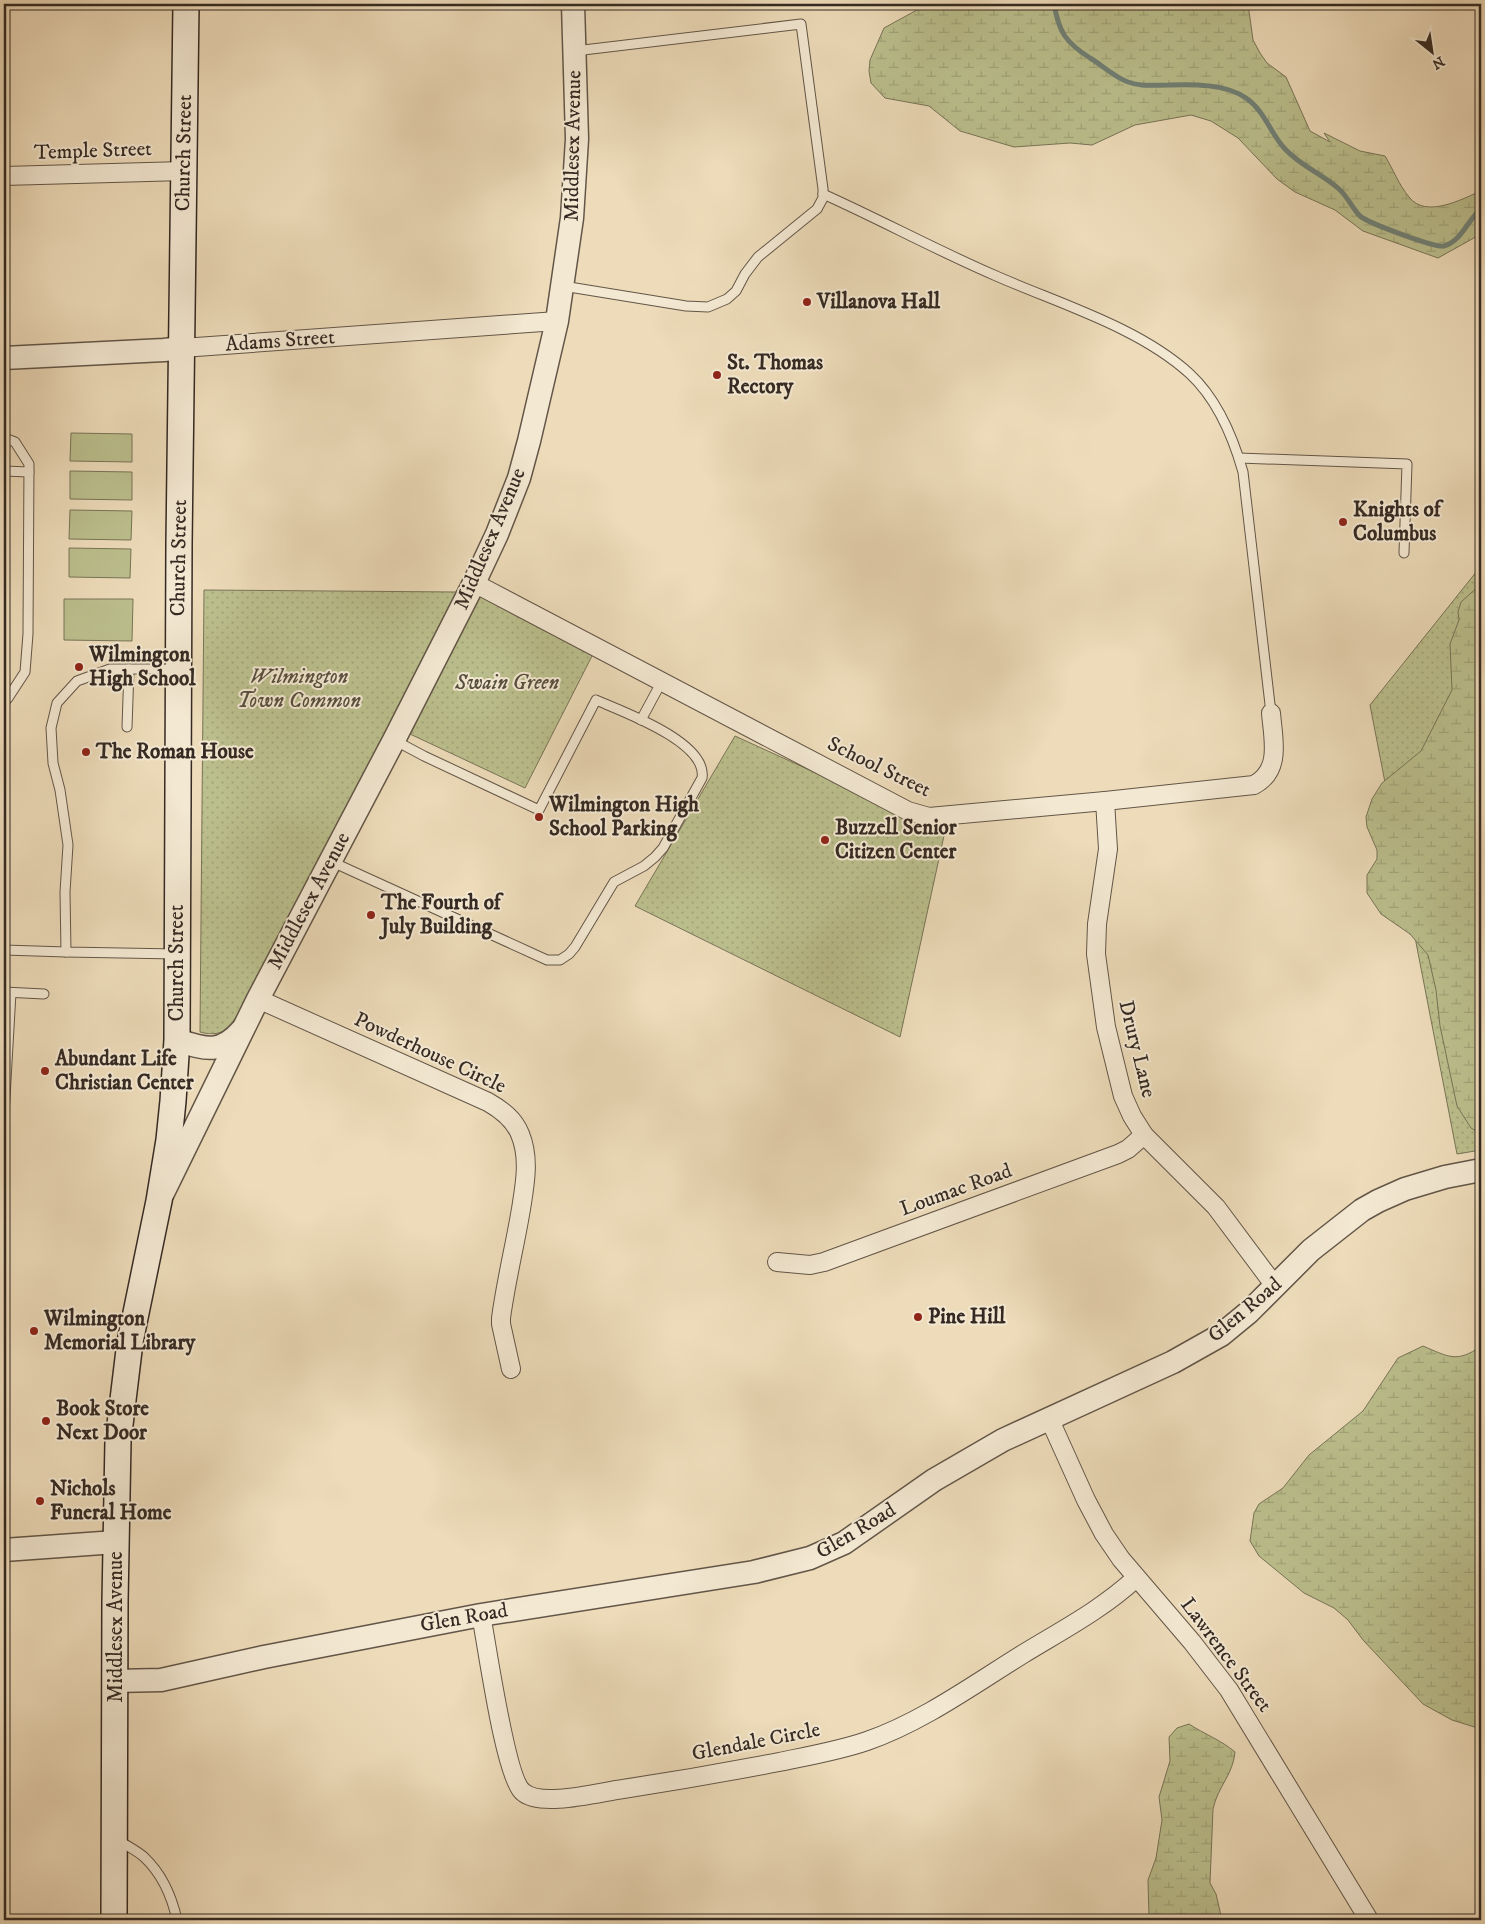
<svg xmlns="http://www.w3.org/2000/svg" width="1485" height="1924" font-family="'IM FELL DW Pica',serif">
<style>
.grass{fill:url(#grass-dots);stroke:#787458}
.wetland{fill:url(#wetland-marsh);stroke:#787458}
.garden{fill:#bbbf8d;stroke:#787458}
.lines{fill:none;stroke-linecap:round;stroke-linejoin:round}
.stream{stroke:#718177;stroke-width:5}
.service-casing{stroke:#635648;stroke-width:11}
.minor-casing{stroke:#635648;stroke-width:20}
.tertiary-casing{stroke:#635648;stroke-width:25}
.secondary-casing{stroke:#352a23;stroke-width:28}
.service{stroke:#f3e8d2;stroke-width:9}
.minor{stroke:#f3e8d2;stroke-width:18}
.tertiary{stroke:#f3e8d2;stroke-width:22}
.secondary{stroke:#f3e8d2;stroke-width:25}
.poi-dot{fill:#8f2418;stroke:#f3e8d2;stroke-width:2}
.labels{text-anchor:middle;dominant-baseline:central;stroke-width:4;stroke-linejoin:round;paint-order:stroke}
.street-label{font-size:21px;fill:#352a23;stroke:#f3e8d2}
.poi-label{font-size:21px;font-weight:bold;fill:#352a23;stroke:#f3e8d2;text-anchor:start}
.park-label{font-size:21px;font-style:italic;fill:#564f3e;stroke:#f3e8d2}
</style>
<defs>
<pattern id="grass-dots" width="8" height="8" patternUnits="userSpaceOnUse" patternTransform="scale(1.25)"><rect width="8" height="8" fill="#bbbf8d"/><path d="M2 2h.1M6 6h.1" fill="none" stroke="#a1a479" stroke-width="1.8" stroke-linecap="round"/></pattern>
<pattern id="wetland-marsh" width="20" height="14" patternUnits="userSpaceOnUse" patternTransform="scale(1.25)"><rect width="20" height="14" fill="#bbbf8d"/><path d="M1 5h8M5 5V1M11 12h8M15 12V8" fill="none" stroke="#a1a479"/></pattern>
</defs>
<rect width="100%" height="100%" fill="#eddbb9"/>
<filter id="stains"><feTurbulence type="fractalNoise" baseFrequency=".004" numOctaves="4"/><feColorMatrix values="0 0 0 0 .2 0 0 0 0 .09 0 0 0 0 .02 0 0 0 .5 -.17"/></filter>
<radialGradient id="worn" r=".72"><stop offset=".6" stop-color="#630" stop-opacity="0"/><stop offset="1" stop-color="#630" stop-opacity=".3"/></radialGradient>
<!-- grass -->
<g class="grass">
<path d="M1481 566V1150L1457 1154 1370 705Z"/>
<path d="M204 590 457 592 261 974C252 989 238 1021 223 1031 217 1035 207 1034 200 1032Z"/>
<path d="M479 594 593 654 525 788 410 734Z"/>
<path d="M735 736 919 820 947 822 900 1037 635 906Z"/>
</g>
<!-- wetland -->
<g class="wetland">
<path d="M928 4H1248L1253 40 1260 53 1267 63 1286 77 1310 131 1330 142 1324 133 1360 151 1385 156C1393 169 1399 185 1409 197 1426 219 1462 199 1481 191V234L1438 258 1363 231 1335 210 1295 192 1277 179 1238 138 1211 121 1191 115 1135 125 1092 145 1070 143 1014 147 960 131 929 106 885 98 871 83 869 71 870 60 884 28Z"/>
<path d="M1481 584V1134L1471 1128 1457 1106 1440 1026 1436 990 1428 955 1410 934 1381 914 1367 893V875L1377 859V850L1367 827 1366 817 1372 799 1382 783 1421 751 1452 690 1450 644 1459 620 1458 612 1461 602Z"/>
<path d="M1423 1346C1447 1356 1457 1364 1481 1346V1729L1452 1720 1423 1704 1363 1640 1348 1620 1334 1608 1304 1593 1259 1556 1250 1541 1254 1513 1259 1504 1283 1488 1309 1455 1363 1411 1398 1358Z"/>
<path d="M1189 1724C1204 1734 1221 1740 1235 1752 1233 1775 1218 1786 1213 1809L1210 1883 1216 1894 1222 1920H1146L1149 1917 1148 1880 1156 1858 1162 1820 1159 1797 1170 1761 1169 1737 1177 1728Z"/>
</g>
<!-- garden -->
<g class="garden">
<path d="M71 433 132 434V462L70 461Z"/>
<path d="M70 471 132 472V500L70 499Z"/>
<path d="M70 510 132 511 131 540 69 539Z"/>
<path d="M69 548 131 549 130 578 69 577Z"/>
<path d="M64 599H133L132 641 64 640Z"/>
</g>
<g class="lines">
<!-- stream -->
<path class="stream" d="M1054 4C1059 32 1065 42 1090 58 1102 65 1114 77 1128 82 1141 87 1155 85 1169 85 1193 84 1226 84 1246 98 1265 111 1270 133 1285 149 1302 167 1321 173 1339 189 1348 197 1352 208 1360 216 1368 223 1435 248 1444 246 1462 241 1468 219 1481 209"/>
<!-- service casing -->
<g class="service-casing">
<g id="service">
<path d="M823 194C881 220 936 250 994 275 1057 303 1139 327 1190 374 1217 399 1233 437 1243 472L1271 713"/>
<path d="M563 286 686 306 708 307 727 299 736 291 745 274 758 257 817 209 823 198V189L801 24 575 51"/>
<path d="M4 438 15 442 29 464 28 634 25 672 8 698 4 702"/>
<path d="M1239 458 1407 464 1404 553"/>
<path d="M4 471 29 472"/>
<path d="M641 720 662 681"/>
<path d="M127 727 129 669"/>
<path d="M330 861 547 960H560L569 954 575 947 614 882 644 866 655 857 663 848 702 778C708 742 621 711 596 700L539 810 424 756 394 740"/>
<path d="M4 950 66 952"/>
<path d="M177 954 66 952 65 892 68 845 60 790 53 763 51 728 57 703 77 681 110 669H178"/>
<path d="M4 992 44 994"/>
<path d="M4 1115 11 993"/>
<path d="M117 1839C125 1845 136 1850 144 1857 161 1873 172 1897 177 1920"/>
</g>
</g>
<!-- minor casing -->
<g class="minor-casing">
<g id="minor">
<path d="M4 176 184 171"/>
<path d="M182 348 557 321"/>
<path d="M474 583 908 811 929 817 1105 801 1254 785C1282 770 1273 739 1271 713"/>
<path d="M1105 801 1108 849 1097 924 1096 954 1106 1027 1123 1096 1132 1116 1144 1135 1216 1207 1275 1286"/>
<path d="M258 999 488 1102C502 1110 514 1119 520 1134 530 1158 525 1184 521 1209 515 1245 506 1281 501 1318V1324L511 1369"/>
<path d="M777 1262 810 1265 824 1262 1118 1154 1128 1149 1144 1135"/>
<path d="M1049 1418 1086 1500 1104 1534 1121 1559 1192 1642 1229 1690 1369 1920"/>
<path d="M481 1615C487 1644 505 1778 523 1792 541 1808 600 1792 623 1789 675 1781 727 1772 779 1762 808 1756 838 1751 867 1741 922 1722 973 1685 1023 1654 1064 1629 1101 1610 1136 1578"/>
</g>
</g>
<!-- tertiary casing -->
<g class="tertiary-casing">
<g id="tertiary">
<path d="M4 358 164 350 182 348"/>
<path d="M177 1040C205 1049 220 1055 242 1030"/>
<path d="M163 1193 258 999 394 740 474 583 497 534 519 478 529 441 557 321 572 218 577 139 573 4"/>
<path d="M4 1550 116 1542"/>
<path d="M115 1681 161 1680 264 1657 481 1615 754 1572 810 1558 844 1543 934 1480 1003 1440 1173 1362 1221 1335 1249 1312 1311 1250 1362 1210 1378 1201 1405 1189 1445 1177 1481 1170"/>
</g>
</g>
<!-- secondary casing -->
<g class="secondary-casing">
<path id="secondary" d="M114 1920 115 1602 118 1441 130 1342 159 1201 169 1140 173 1101 177 1040 179 544 186 4"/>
</g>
<!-- service -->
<use href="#service" class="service"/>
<!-- minor -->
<use href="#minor" class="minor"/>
<!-- tertiary -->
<use href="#tertiary" class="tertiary"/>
<!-- secondary -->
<use href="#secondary" class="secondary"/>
</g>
<!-- markers -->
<g class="poi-dot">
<circle cx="807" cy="302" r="5"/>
<circle cx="717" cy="375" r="5"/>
<circle cx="1343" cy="522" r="5"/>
<circle cx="79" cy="667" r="5"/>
<circle cx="86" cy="752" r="5"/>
<circle cx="539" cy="817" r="5"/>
<circle cx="825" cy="840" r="5"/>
<circle cx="371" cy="915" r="5"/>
<circle cx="45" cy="1071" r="5"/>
<circle cx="918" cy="1317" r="5"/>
<circle cx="34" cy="1331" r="5"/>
<circle cx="46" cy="1421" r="5"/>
<circle cx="40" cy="1501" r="5"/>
</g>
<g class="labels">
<!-- street labels -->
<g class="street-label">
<text transform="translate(573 146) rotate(-89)">Middlesex Avenue</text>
<text transform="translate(93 151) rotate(-2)">Temple Street</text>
<text transform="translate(184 153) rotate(-89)">Church Street</text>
<text transform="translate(280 341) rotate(-4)">Adams Street</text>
<text transform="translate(490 539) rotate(-67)">Middlesex Avenue</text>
<text transform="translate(179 558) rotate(-89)">Church Street</text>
<text transform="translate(879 767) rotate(26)">School Street</text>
<text transform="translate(309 901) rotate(-62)">Middlesex Avenue</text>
<text transform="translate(177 963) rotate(-90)">Church Street</text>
<text transform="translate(1137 1049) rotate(76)">Drury Lane</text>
<text transform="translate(430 1053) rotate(25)">Powderhouse Circle</text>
<text transform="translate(956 1190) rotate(-20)">Loumac Road</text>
<text transform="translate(1245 1310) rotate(-40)">Glen Road</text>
<text transform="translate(856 1531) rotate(-31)">Glen Road</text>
<text transform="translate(464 1618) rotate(-10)">Glen Road</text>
<text transform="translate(116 1627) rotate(-90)">Middlesex Avenue</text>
<text transform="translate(1226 1655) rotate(53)">Lawrence Street</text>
<text transform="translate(756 1742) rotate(-11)">Glendale Circle</text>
</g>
<!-- poi labels -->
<g class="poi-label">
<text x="817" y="302">Villanova Hall</text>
<text x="727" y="363">St. Thomas<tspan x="727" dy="24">Rectory</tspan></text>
<text x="1353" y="510">Knights of<tspan x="1353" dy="24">Columbus</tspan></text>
<text x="89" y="655">Wilmington<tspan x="89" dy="24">High School</tspan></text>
<text x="96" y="752">The Roman House</text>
<text x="549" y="805">Wilmington High<tspan x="549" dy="24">School Parking</tspan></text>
<text x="835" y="828">Buzzell Senior<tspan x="835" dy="24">Citizen Center</tspan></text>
<text x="381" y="903">The Fourth of<tspan x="381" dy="24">July Building</tspan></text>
<text x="55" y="1059">Abundant Life<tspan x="55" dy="24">Christian Center</tspan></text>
<text x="928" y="1317">Pine Hill</text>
<text x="44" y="1319">Wilmington<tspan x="44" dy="24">Memorial Library</tspan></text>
<text x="56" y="1409">Book Store<tspan x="56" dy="24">Next Door</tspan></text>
<text x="50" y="1489">Nichols<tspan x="50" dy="24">Funeral Home</tspan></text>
</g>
<!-- park labels -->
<g class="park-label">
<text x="299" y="677">Wilmington<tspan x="299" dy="24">Town Common</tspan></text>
<text x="507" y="683">Swain Green</text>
</g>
</g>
<!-- margin -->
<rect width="1485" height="1924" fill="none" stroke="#eddbb9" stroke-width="20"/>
<rect x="5" y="5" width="1475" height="1914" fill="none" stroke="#352a23" stroke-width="2.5"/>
<rect x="10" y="10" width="1465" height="1904" fill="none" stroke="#352a23"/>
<!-- north arrow -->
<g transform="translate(1432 52) rotate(150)" stroke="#f3e8d2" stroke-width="4" paint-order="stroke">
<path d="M0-4L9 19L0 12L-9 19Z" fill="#352a23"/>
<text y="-8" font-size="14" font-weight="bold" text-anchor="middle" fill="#352a23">N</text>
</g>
<rect width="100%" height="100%" filter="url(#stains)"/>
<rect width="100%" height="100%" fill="url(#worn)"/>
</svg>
